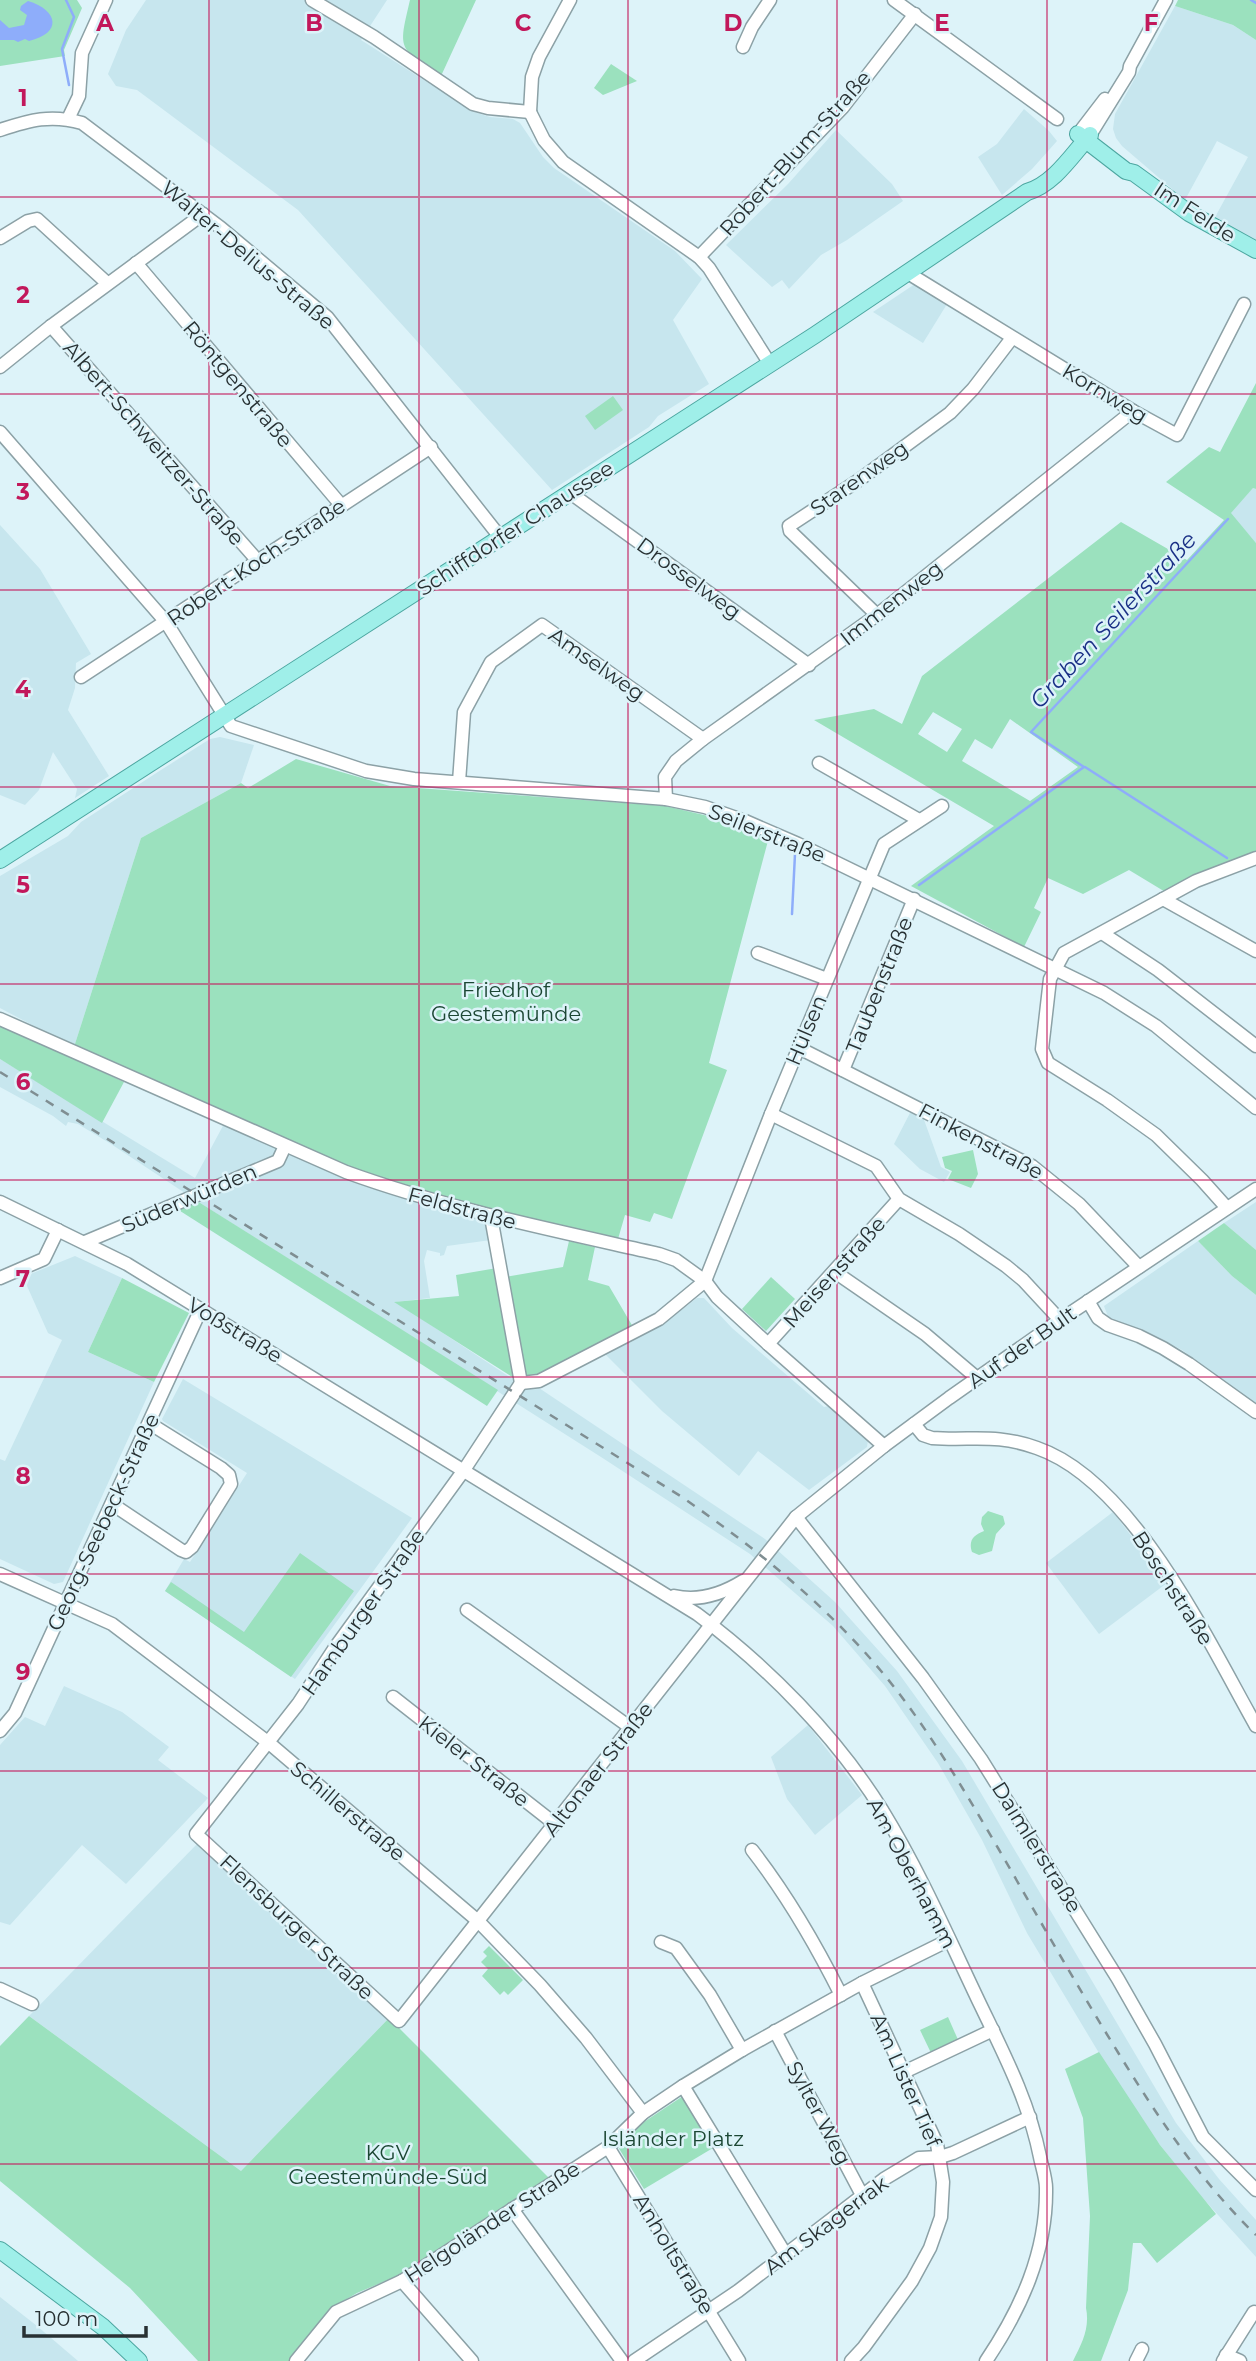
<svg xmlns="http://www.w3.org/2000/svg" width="1256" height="2361" font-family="Montserrat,sans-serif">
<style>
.built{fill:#c7e6ee}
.green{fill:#9be1be;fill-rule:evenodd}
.water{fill:#8eadfa}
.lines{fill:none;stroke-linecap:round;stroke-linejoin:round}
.stream{stroke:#8eadfa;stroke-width:2.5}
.minor-casing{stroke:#8ca1a6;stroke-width:15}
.major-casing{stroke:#4ca6a0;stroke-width:18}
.minor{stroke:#fff;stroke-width:12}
.major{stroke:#9fefe9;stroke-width:16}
.rail{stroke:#7f8e92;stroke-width:2.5;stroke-dasharray:9 9;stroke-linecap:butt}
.grid{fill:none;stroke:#c2185b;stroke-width:2;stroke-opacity:0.55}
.labels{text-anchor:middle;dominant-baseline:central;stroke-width:5;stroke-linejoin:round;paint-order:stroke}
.street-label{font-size:21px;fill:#283133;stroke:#ddf3f9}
.park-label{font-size:21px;fill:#1c4734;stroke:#ddf3f9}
.water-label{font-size:23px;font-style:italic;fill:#1a3086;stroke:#ddf3f9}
.grid-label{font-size:23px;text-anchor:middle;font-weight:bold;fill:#c2185b;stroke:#ddf3f9;stroke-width:5;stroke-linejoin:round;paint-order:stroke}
</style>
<rect width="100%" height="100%" fill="#ddf3f9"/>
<!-- built -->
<g class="built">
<path d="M146 0H387L361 40 474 112 490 117 513 119 520 123 543 157 554 168 675 251 702 279 673 320 709 384 658 416 649 427 552 490 298 210 137 90 116 86 108 74 126 30Z"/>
<path d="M1175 6 1233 25 1256 40V242L1214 219 1248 157 1217 141 1185 200 1122 146 1116 138 1113 129 1115 114Z"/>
<path d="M1024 109 1049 131 1057 141 1032 169 1002 195 978 157 997 144Z"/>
<path d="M836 130 892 184 903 201 847 240 821 255 789 289 782 280 772 287 726 245 788 184Z"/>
<path d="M915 284 947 304 923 343 873 312Z"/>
<path d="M1253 488 1256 489V543L1230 513Z"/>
<path d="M0 525 40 569 91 654 76 663 75 688 68 710 109 776 75 798 77 789 53 752 39 790 25 805 0 795Z"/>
<path d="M220 737 254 745 241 783 141 838 74 1047 0 1008V876L68 836 81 822 161 770 210 739Z"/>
<path d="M0 1059 195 1178 225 1122 344 1177 403 1197 487 1221 491 1240 447 1246 444 1255 440 1256V1253L427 1250 424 1261 430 1298 396 1302 528 1389 536 1386 765 1539 835 1602 897 1671 962 1761 1176 2123 1219 2179 1256 2220V2257L1200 2195 1160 2145 1114 2078 1027 1933 982 1840 938 1763 885 1686 833 1626 750 1554 601 1457 197 1201 111 1144 78 1124 68 1122 66 1126 53 1116 0 1087Z"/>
<path d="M911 1111 923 1117 941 1167 950 1172 944 1182 920 1169 894 1144Z"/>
<path d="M1256 1202V1250L1224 1223Z"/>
<path d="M1198 1241 1232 1276 1256 1295V1404L1182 1350 1141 1329 1109 1319 1104 1306Z"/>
<path d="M75 1256 122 1278 88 1352 154 1382 63 1582 54 1584 0 1559V1459L5 1461 62 1340 48 1333 23 1277Z"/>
<path d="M697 1298H704L732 1328 824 1407 829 1406 868 1440 867 1447 809 1490 758 1451 739 1476 662 1411 605 1354 672 1317Z"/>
<path d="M183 1379 412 1518 295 1679 165 1591 184 1559 190 1562 247 1473 163 1421 162 1419Z"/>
<path d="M1113 1512 1167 1583 1099 1634 1046 1563Z"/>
<path d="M64 1686 122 1712 169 1747 158 1760 208 1798 126 1884 82 1845 10 1925 0 1922V1745L25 1717 45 1726Z"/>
<path d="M808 1725 862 1795 815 1835 787 1799 771 1757Z"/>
<path d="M198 1843 389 2018 241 2171 29 2016Z"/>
<path d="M0 2297 37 2326 78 2361H0Z"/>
</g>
<!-- green -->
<g class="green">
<path d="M0 0H77L82 8 64 50 65 56 0 66Z"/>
<path d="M410 0H476L441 76C398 47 398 51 410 0Z"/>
<path d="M1178 0H1256V40L1233 25 1175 6Z"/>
<path d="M611 64 637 81 603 95 594 88Z"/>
<path d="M1256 383V489L1253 488 1231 513 1256 543V853L1167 893 1129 870 1083 894 1048 878 1034 908 1041 912 1024 947 911 886 994 826 814 720 874 709 902 724 922 676 1121 522 1187 560 1224 520 1166 482 1209 447 1220 452ZM933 712 962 729 947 752 918 734ZM1010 719 1078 767 1030 801 962 761 975 739 992 749Z"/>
<path d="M613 396 623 410 595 430 585 416Z"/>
<path d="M296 759 390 786 665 806 704 815 769 837 709 1063 727 1070 672 1219 654 1213 650 1222 625 1215 618 1239 489 1211 349 1170 74 1047 141 838 241 783 248 788Z"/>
<path d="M0 1025 124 1082 102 1123 0 1059Z"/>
<path d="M973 1150 978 1174 971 1188 948 1179 952 1171 945 1168 942 1157Z"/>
<path d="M197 1201 498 1390 487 1406 177 1209Z"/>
<path d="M1224 1223 1256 1250V1295L1232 1276 1198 1241Z"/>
<path d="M569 1241 595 1247 588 1280 609 1286 633 1327 527 1380 505 1277 563 1267Z"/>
<path d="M497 1268 517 1380 394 1302 459 1296 456 1275Z"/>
<path d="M771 1277 795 1299 766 1331 742 1309Z"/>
<path d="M122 1278 189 1313 154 1382 88 1352Z"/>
<path d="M988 1511 1003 1516 1005 1524 996 1534 992 1551 979 1555 972 1552C968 1540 974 1535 984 1531L981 1524 982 1517Z"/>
<path d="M300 1553 354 1591 291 1677 165 1591 171 1582 244 1632Z"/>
<path d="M489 1946 523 1980 508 1995 504 1991 500 1995 482 1976 488 1969 481 1962 487 1956 483 1952Z"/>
<path d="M29 2016 241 2171 389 2018 550 2179 409 2271 357 2293 335 2306 291 2361H198L130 2288 0 2181V2046Z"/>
<path d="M948 2017 959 2042 932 2055 920 2030Z"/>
<path d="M1099 2052 1160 2145 1216 2214 1157 2263 1141 2243H1133L1128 2290 1101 2361H1073C1082 2343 1090 2328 1086 2308L1090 2216 1083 2118 1065 2069Z"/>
<path d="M683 2096 713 2148 644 2189 618 2147 638 2126Z"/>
</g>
<!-- water -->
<path class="water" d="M28 1C58 10 63 33 29 41L25 39 18 42 14 40H0V20L9 28 24 25 27 15 20 10 21 6Z"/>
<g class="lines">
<!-- stream -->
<g class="stream">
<path d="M66 0 74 17 62 49 69 85"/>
<path d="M1251 0 1256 3"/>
<path d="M1085 767 1227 858"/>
<path d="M919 885 1084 767 1031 732 1228 519"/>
<path d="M792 914 795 854"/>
</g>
<!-- minor casing -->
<g class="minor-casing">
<g id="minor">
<path d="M312 0 374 37 473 104 488 108 530 112"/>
<path d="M894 0 1057 119"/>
<path d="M743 47 752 27 770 0"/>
<path d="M530 112 544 140 563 162 699 257 709 268 770 364"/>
<path d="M530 112 532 77 539 57 570 0"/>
<path d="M68 119 79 96 82 53 106 0"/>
<path d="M1082 129 1105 99"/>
<path d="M0 130C30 120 51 114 82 123L221 228 327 317 500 537"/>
<path d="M1090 135 1129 72 1130 66 1166 0"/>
<path d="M0 238 28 221 37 219 107 283"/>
<path d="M699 257 843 107 915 14"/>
<path d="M136 263 341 505"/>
<path d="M908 273 1133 411 1177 435 1244 304"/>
<path d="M51 326 257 560"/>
<path d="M0 367 51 326 203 214"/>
<path d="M0 432 166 622 231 726 366 771 414 779 666 799 705 807 745 821 798 844 1104 993 1156 1026 1256 1108"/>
<path d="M569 492 809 665"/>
<path d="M877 615 790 531 789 526 859 480 950 413 973 389 1012 338"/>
<path d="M81 677 431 447"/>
<path d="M819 763 919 820"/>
<path d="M459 782 464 712 491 662 542 625 703 739"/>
<path d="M666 799 665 777 676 761 703 739 877 615 1133 411"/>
<path d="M1163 899 1256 951"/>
<path d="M1102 933 1158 970 1256 1046"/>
<path d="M758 953 827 979"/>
<path d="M0 1019 346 1172C448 1209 553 1230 659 1254L676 1260 705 1281 717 1297 768 1344 884 1446"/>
<path d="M799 1048 1032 1166 1079 1204 1139 1267"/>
<path d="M843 1070 914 899"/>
<path d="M771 1114 876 1166 899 1199 959 1234 1006 1266 1023 1280 1060 1320"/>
<path d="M0 1202 127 1264 697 1614C767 1666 836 1736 882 1810 920 1872 949 1939 980 2004 1004 2054 1029 2102 1040 2157 1042 2167 1046 2178 1046 2188 1047 2252 1021 2309 986 2361"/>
<path d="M1227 1208 1202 1180 1156 1135 1107 1100 1048 1063 1042 1049 1050 979 1064 953 1196 881 1256 858"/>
<path d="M491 1217 521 1383"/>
<path d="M85 1242 278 1161 285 1146"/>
<path d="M835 1272 925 1334 977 1378"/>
<path d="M0 1278 44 1259 58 1230"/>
<path d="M1088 1301 1098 1318 1108 1325 1139 1336 1163 1348 1189 1364 1256 1412"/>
<path d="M768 1344 899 1199"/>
<path d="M521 1383 464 1470 334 1649 298 1704 196 1834 399 2021 796 1517 884 1446 949 1398 1060 1320 1256 1189"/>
<path d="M521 1383 539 1381 659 1319 705 1281 771 1114 884 844 942 806"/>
<path d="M914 1424 923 1435 932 1438C972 1441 995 1433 1037 1448 1133 1481 1208 1641 1256 1726"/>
<path d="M112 1504 181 1550 186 1552 192 1547 231 1484 229 1475 221 1468 149 1423"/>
<path d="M796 1517 923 1678 981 1759 1118 1979 1155 2044 1203 2137 1256 2190"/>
<path d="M0 1574 112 1624 269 1743 478 1921 540 1985 586 2038 643 2113"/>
<path d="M674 1596C699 1602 722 1594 743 1581"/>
<path d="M467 1610 631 1728"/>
<path d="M393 1697 555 1824"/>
<path d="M0 1731 15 1713 201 1309"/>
<path d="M752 1850C787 1895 815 1943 841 1995"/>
<path d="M661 1942 676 1948 710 1995 742 2050"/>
<path d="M0 1989 32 2004"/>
<path d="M775 2031 862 2195"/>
<path d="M904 2072 993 2030"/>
<path d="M683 2086 786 2255"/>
<path d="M608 2147 739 2361"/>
<path d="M512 2209 622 2361"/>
<path d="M402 2281 472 2361"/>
<path d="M1226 2355 1240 2361"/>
<path d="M296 2361 336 2312 402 2281 608 2147 643 2113 683 2086 742 2050 862 1983 949 1940"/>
<path d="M634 2361 738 2291 884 2179 919 2158 940 2157 953 2153 1030 2117"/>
<path d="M851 2361 864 2347 912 2281 930 2248 941 2217 943 2182 937 2144 862 1983"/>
<path d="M1136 2361 1142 2349"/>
<path d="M1223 2361 1254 2312"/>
</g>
</g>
<!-- major casing -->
<g class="major-casing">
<g id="major">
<path d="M1078 134 1126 171 1134 173 1189 213 1256 250"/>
<path d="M0 860 815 335 1027 192C1054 184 1072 155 1090 135"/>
<path d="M0 2250 103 2327 139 2361"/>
</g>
</g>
<!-- minor -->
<use href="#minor" class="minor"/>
<!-- major -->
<use href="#major" class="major"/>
<!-- rail -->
<path class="rail" d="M0 1072 682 1497C765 1555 843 1618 904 1700 939 1747 968 1797 998 1848 1038 1917 1077 1986 1119 2054 1159 2119 1201 2182 1256 2235"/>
</g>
<!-- grid -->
<path class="grid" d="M209 0V2361M419 0V2361M628 0V2361M837 0V2361M1047 0V2361M0 197H1256M0 394H1256M0 590H1256M0 787H1256M0 984H1256M0 1180H1256M0 1377H1256M0 1574H1256M0 1771H1256M0 1968H1256M0 2164H1256"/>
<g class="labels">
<!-- street labels -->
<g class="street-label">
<text transform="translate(795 153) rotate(-48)">Robert-Blum-Straße</text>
<text transform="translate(1195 212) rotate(33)">Im Felde</text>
<text transform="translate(248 255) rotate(40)">Walter-Delius-Straße</text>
<text transform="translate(238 384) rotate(50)">Röntgenstraße</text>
<text transform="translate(1105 393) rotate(31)">Kornweg</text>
<text transform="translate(154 443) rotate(49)">Albert-Schweitzer-Straße</text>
<text transform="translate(859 478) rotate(-35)">Starenweg</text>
<text transform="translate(515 528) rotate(-33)">Schiffdorfer Chaussee</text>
<text transform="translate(256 562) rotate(-34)">Robert-Koch-Straße</text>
<text transform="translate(689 578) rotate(36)">Drosselweg</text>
<text transform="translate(891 603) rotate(-38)">Immenweg</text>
<text transform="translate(597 664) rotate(35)">Amselweg</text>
<text transform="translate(767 833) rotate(22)">Seilerstraße</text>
<text transform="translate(879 985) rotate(-68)">Taubenstraße</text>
<text transform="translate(806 1030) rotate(-67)">Hülsen</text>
<text transform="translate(981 1141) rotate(28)">Finkenstraße</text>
<text transform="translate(189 1198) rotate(-23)">Süderwürden</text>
<text transform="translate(462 1208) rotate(15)">Feldstraße</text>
<text transform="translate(834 1272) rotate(-48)">Meisenstraße</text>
<text transform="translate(235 1330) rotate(31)">Voßstraße</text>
<text transform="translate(1022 1347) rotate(-35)">Auf der Bult</text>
<text transform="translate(103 1522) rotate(-65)">Georg-Seebeck-Straße</text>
<text transform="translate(1173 1588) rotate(57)">Boschstraße</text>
<text transform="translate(363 1612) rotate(-55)">Hamburger Straße</text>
<text transform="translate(474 1761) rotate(38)">Kieler Straße</text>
<text transform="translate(598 1769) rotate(-52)">Altonaer Straße</text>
<text transform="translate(348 1811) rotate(40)">Schillerstraße</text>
<text transform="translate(1037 1847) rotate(58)">Daimlerstraße</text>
<text transform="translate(912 1873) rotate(62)">Am Oberhamm</text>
<text transform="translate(297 1927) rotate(43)">Flensburger Straße</text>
<text transform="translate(906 2080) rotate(66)">Am Lister Tief</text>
<text transform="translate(819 2113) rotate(62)">Sylter Weg</text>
<text transform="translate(492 2222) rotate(-33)">Helgoländer Straße</text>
<text transform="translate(826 2225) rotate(-37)">Am Skagerrak</text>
<text transform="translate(674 2254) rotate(59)">Anholtstraße</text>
</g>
<!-- park labels -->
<g class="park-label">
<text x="506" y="989">Friedhof<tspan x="506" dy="24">Geestemünde</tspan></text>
<text x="673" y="2138">Isländer Platz</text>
<text x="388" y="2152">KGV<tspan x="388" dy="24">Geestemünde-Süd</tspan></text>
</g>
<!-- water labels -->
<g class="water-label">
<text transform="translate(1113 620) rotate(-47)">Graben Seilerstraße</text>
</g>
</g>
<g class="grid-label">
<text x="105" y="31">A</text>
<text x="314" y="31">B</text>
<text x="523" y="31">C</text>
<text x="733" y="31">D</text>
<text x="942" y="31">E</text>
<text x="1151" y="31">F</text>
<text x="23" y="106">1</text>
<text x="23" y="303">2</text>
<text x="23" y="500">3</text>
<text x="23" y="697">4</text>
<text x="23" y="893">5</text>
<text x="23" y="1090">6</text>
<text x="23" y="1287">7</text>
<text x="23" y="1484">8</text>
<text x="23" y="1680">9</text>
</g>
<!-- scale -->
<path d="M24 2326v10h122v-10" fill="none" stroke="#283133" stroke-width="3.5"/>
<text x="35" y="2326" font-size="21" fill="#283133" stroke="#ddf3f9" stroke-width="5" paint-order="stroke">100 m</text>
</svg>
